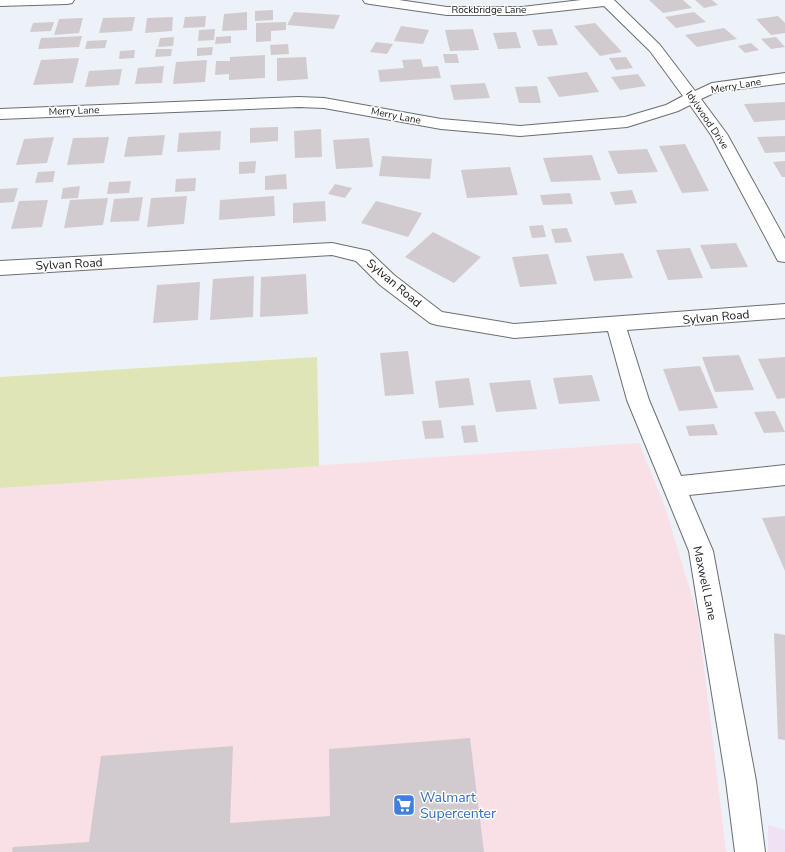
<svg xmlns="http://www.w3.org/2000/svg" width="785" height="852" font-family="'Nunito Sans',sans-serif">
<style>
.commercial{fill:#f9dfe6}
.education{fill:#f0e1f4}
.green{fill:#dfe5b4}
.building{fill:#d1cbd0}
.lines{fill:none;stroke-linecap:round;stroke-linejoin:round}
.minor-casing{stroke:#6a6e73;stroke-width:2}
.minor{fill:#fff;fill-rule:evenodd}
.labels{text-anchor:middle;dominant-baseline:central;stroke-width:3;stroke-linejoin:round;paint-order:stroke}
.far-street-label{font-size:10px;fill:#17191a;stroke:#fff}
.street-label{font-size:12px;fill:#17191a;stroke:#fff}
.near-shop-label{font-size:14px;fill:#366cbe;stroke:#fff;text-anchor:start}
</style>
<rect width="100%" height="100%" fill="#ecf2f7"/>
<!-- commercial -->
<path class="commercial" d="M639 443 665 507 697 613 711 724 726 852H0V488Z"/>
<!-- education -->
<path class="education" d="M768 825 785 830V852H768Z"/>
<!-- green -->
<path class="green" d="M317 357 319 466 0 488V377Z"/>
<!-- building -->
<g class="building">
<path d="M649 0H683L692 8 663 13Z"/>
<path d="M695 0H712L718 5 704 8Z"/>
<path d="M273 10V20L255 21V11Z"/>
<path d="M247 12V30L222 31 224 14Z"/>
<path d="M294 12 340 15 334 29 287 25Z"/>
<path d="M694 12 706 22 676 28 665 17Z"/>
<path d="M206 16 205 27 183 28 185 17Z"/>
<path d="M778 16 785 23V33L771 35 756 19Z"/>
<path d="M135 17 132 31 99 33 103 18Z"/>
<path d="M173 17 172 31 145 33 147 18Z"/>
<path d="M83 18 79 33 54 35 59 19Z"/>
<path d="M54 22 51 31 30 32 33 23Z"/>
<path d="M286 22V30L271 31V41L256 42V23Z"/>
<path d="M595 23 622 52 600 56 574 26Z"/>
<path d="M401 26 429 30 423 44 394 41Z"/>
<path d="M724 28 737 39 697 47 685 35Z"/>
<path d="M215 29 214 40 198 41 199 30Z"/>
<path d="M473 29 479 50 450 51 445 30Z"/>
<path d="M552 29 558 45 538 46 532 30Z"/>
<path d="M516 32 521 48 498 49 493 33Z"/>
<path d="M82 36 79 47 38 49 41 38Z"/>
<path d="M231 36V43L215 44 216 37Z"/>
<path d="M174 37 173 46 158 47 160 38Z"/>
<path d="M776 37 785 47 771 49 761 39Z"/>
<path d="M107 40 105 48 85 49 87 41Z"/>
<path d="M376 42 393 44 387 54 370 52Z"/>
<path d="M751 43 759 50 745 53 738 46Z"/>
<path d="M288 44 289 54 271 55 270 45Z"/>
<path d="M213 47 212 55 197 56V48Z"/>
<path d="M156 49H172L171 56 155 57Z"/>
<path d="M135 50 134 58 119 59 120 51Z"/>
<path d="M443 54H457L459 63H445Z"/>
<path d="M265 55V78L229 80V74L215 75 216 61H230V57Z"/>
<path d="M306 57 308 79 277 81V58Z"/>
<path d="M626 57 633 68 616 70 609 58Z"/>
<path d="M79 58 73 83 33 85 41 60Z"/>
<path d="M421 59 423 67 438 66 441 78 380 82 378 70 404 68 402 60Z"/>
<path d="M207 60 205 82 173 84 176 62Z"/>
<path d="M164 66 162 83 135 84 138 68Z"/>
<path d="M122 69 119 85 85 87 89 71Z"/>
<path d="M587 72 599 92 559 97 547 77Z"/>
<path d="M638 74 646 86 620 90 611 77Z"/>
<path d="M485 83 490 98 454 100 450 85Z"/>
<path d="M537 86 541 103H519L515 87Z"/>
<path d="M785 102V120L754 122 744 104Z"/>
<path d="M278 127V141L250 143V128Z"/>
<path d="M321 129 322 157 295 158 294 131Z"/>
<path d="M221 131 220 150 177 152 179 133Z"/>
<path d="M165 135 162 155 124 157 128 137Z"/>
<path d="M785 136V152L765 153 757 137Z"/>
<path d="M54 137 47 163 16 165 24 139Z"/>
<path d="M109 137 104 163 67 165 73 138Z"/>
<path d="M369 138 373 167 336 169 333 140Z"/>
<path d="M685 144 709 191 682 193 659 146Z"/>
<path d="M647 149 658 172 618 174 608 151Z"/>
<path d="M592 155 601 180 551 182 543 158Z"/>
<path d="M382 156 432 159 430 179 379 176Z"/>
<path d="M256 161 255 173 239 174V162Z"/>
<path d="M785 161V177H782L773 162Z"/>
<path d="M510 167 518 195 467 198 461 170Z"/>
<path d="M55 171 53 182 35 183 38 172Z"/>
<path d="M286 174 287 189 265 190V176Z"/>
<path d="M196 178 195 191 175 192 176 179Z"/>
<path d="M131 181 129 193 107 194 109 182Z"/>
<path d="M335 184 352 188 345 198 328 194Z"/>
<path d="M80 186 78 198 61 199 63 188Z"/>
<path d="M18 188 14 202 0 203V189Z"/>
<path d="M632 190 637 203 615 205 610 192Z"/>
<path d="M570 193 573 204 543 205 540 195Z"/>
<path d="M187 196 184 224 147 227 151 198Z"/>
<path d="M274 196 275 216 219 220 220 200Z"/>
<path d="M143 197 139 221 110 222 114 199Z"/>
<path d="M108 198 103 225 64 228 70 200Z"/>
<path d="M48 200 42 227 11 229 19 201Z"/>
<path d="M325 201 326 221 293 223V203Z"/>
<path d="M376 201 422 213 408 237 361 223Z"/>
<path d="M543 225 546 237 532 238 529 226Z"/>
<path d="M567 228 572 242 555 243 551 229Z"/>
<path d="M433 232 481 257 454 283 405 257Z"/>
<path d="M736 243 748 267 711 269 700 245Z"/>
<path d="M690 248 703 278 668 280 656 250Z"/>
<path d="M623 253 633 278 594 281 586 256Z"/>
<path d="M548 254 557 284 520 287 512 257Z"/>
<path d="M306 274 308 314 260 317 261 277Z"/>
<path d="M254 276 253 317 210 320 213 279Z"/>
<path d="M200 282 198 320 153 323 157 285Z"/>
<path d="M408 351 414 394 385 396 380 353Z"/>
<path d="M739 355 754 390 715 392 702 357Z"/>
<path d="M785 357V398L777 399 758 359Z"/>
<path d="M700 366 718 408 679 411 663 369Z"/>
<path d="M592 375 600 401 559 404 553 378Z"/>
<path d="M469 378 474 405 439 408 435 381Z"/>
<path d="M530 380 537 409 496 412 489 383Z"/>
<path d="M775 411 785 432 764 433 754 412Z"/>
<path d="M441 420 444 438 425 439 422 421Z"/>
<path d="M714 424 718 435 689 436 686 426Z"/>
<path d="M475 425 478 442 464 443 461 426Z"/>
<path d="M785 516V571L762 518Z"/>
<path d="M774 633 785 635V740L778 739Z"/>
<path d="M470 738 484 852H12L13 847 89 842 101 756 233 746 230 823 330 816 329 749Z"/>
</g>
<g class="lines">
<!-- minor casing -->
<g class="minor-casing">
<g id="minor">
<path d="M0 0H74L72 3 67 4 0 6Z"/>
<path d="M363 0H399L447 7H522L581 0H614L660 45 695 91 712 83 785 73V83L716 92 701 99 727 134 785 239V262L778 261 711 135 690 105 678 111 627 127 520 136 441 129 324 108 299 107 0 119V109L299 97 324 98 441 119 520 126 625 117 666 105 683 96 650 51 604 6 522 15H447L370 4 365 3Z"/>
<path d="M332 243 369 251 394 275 442 312 514 324 785 304V318L627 330 649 400 681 476 785 465V485L689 495 713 551 756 781 765 852H735L726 781 689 551 627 400 608 331 514 338 437 325 430 323 380 285 356 261 332 255 0 275V261Z"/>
</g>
</g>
<!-- minor -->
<use href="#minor" class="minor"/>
</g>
<!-- icons -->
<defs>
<g id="supermarket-square" transform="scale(1.15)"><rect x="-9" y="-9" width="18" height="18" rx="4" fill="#3f7fe0" stroke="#fff"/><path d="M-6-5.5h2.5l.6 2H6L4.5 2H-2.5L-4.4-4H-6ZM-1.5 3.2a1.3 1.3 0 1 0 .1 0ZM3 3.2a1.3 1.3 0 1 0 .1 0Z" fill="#fff"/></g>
</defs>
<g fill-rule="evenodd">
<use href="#supermarket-square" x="404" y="805"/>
</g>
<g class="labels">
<!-- far-street labels -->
<g class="far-street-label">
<text x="489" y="10">Rockbridge Lane</text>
<text transform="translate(736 86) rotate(-10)">Merry Lane</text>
<text transform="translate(74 111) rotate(-2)">Merry Lane</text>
<text transform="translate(396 116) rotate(11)">Merry Lane</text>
<text transform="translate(707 120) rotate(56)">Idylwood Drive</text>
</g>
<!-- street labels -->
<g class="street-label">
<text transform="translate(69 264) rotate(-3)">Sylvan Road</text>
<text transform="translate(394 283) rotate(40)">Sylvan Road</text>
<text transform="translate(716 317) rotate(-5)">Sylvan Road</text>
<text transform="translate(705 583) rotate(78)">Maxwell Lane</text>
</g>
<!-- near-shop labels -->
<g class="near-shop-label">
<text x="420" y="797">Walmart<tspan x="420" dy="16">Supercenter</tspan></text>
</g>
</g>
</svg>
